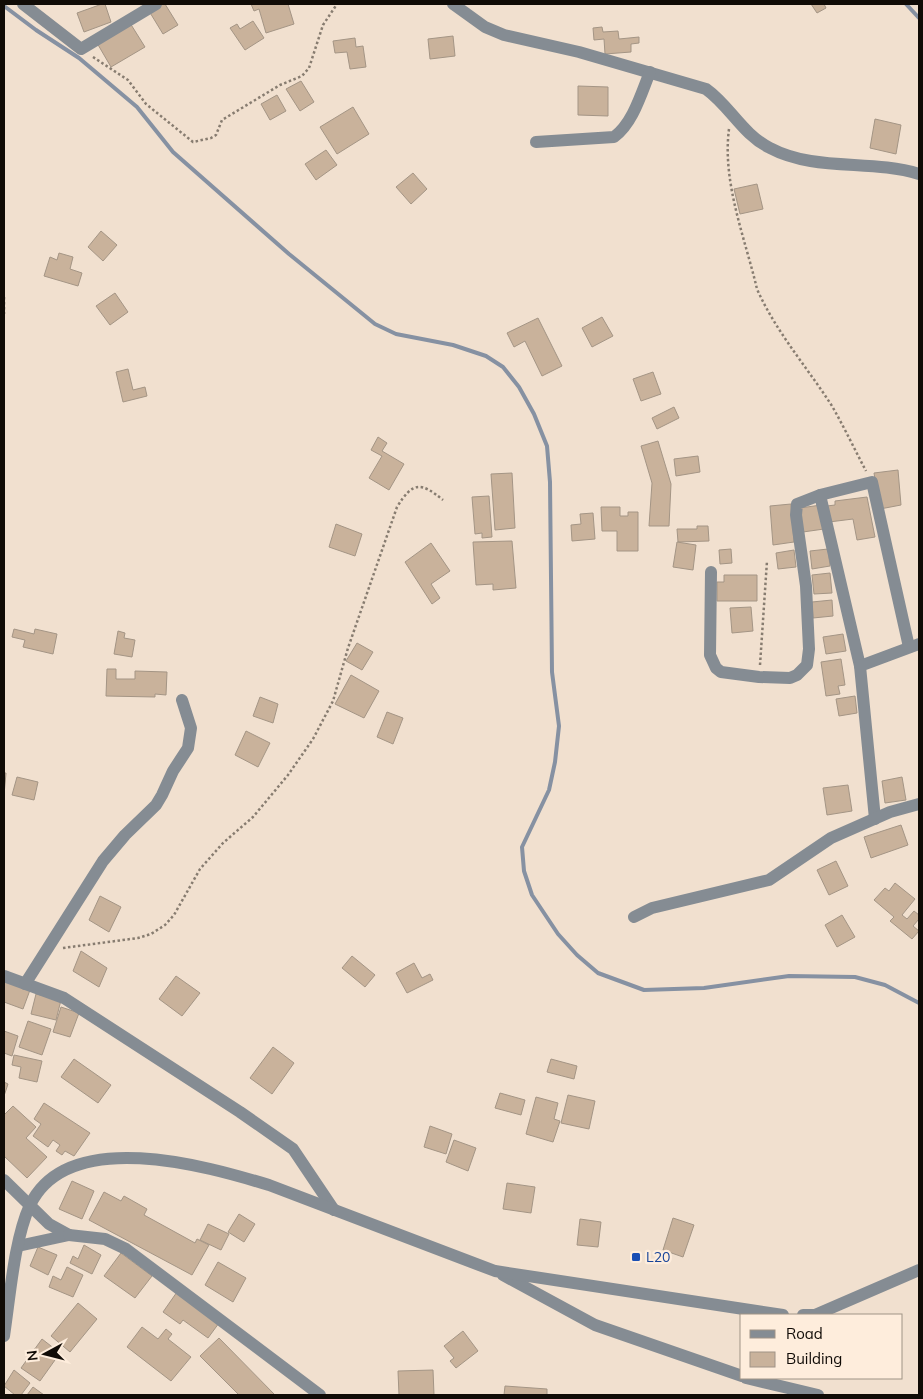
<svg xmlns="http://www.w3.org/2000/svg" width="923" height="1399" font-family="Mulish,sans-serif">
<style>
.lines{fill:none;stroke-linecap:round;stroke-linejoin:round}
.stream{stroke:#8691a2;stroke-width:4}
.building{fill:#c9b29b;stroke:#a49585}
.path{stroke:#877c70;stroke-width:2.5;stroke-dasharray:2.5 2.5;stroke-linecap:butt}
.minor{stroke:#858c93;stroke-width:12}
.transit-dot{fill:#1a4fb4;stroke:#feeddc;stroke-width:2}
.labels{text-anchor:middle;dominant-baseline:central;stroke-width:4.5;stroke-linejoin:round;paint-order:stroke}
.transit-label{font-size:14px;fill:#164399;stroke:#feeddc;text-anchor:start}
</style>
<rect width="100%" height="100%" fill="#f1e0cf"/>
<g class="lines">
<!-- stream -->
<g class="stream">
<path d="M906 4 919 18"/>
<path d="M4 6 36 30 79 58 137 107 173 152 289 254 375 324 396 334 453 345 486 356 503 367 519 387 534 414 547 446 550 482 552 672 559 726 555 762 549 790 522 847 524 871 532 895 558 934 577 955 598 973 644 990 704 988 789 976 855 977 885 985 919 1003"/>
</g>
</g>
<!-- building -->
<g class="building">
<path d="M102 4H105L111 22 84 32 77 13Z"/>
<path d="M162 4H165L178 25 163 34 149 11Z"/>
<path d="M251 4H288L294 24 266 33 259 9 254 11Z"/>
<path d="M811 4H824L826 8 817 13Z"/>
<path d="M253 21 264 38 245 50 230 28 237 24 240 29Z"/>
<path d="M130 23 145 47 111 67 97 43Z"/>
<path d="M602 27 603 32 618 31 619 39 639 37V43L631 44V52L605 54 604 39 594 40 593 28Z"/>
<path d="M453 36 455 56 430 59 428 39Z"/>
<path d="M355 38 356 47 363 46 366 67 350 69 347 52 335 53 333 41Z"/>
<path d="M301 81 314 102 300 111 286 89Z"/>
<path d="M578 86 608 87V116L578 115Z"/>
<path d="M277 95 286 111 270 120 261 104Z"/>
<path d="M353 107 369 134 337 154 320 127Z"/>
<path d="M875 119 901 125 896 154 870 148Z"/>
<path d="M326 150 337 165 316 180 305 164Z"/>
<path d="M413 173 427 189 411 204 396 187Z"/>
<path d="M757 184 763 209 740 214 734 189Z"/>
<path d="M101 231 117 245 103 261 88 247Z"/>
<path d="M59 253 73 257 70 269 82 273 78 286 44 276 50 257 57 260Z"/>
<path d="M115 293 128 312 110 325 96 306Z"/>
<path d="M602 317 613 336 592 347 582 328Z"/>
<path d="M538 318 562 366 542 376 525 341 514 347 507 333Z"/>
<path d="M128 369 133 390 145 387 147 396 123 402 116 372Z"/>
<path d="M653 372 661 394 641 401 633 379Z"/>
<path d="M674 407 679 418 657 429 652 418Z"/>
<path d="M378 437 387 443 382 451 404 464 389 490 369 478 382 456 371 450Z"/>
<path d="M658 441 671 484 669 526H649L652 483 641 446Z"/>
<path d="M698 456 700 472 676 476 674 459Z"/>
<path d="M898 470 901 505 880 509 874 473Z"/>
<path d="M512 473 515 528 495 530 491 474Z"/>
<path d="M489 496 492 537 482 538V533L475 534 472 497Z"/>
<path d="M867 497 875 537 857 540 853 519 829 522 827 506 835 505V501Z"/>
<path d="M791 504 794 542 773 545 770 506Z"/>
<path d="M821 505 824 529 803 532 800 508Z"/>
<path d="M601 507H620V516H628V512H638V551H617V531H602Z"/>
<path d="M593 513 595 539 572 541 571 525 581 524 580 514Z"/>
<path d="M336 524 362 534 355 556 329 547Z"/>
<path d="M697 526H708L709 541 678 542 677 529H697Z"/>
<path d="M512 541 516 588 493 590V584L476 585 473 542Z"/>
<path d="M677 542 696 545 693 570 673 567Z"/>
<path d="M431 543 450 571 431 584 440 598 432 604 405 562Z"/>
<path d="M731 549 732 563 720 564 719 550Z"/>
<path d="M828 549 830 566 812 569 810 551Z"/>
<path d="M794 550 796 567 778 569 776 553Z"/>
<path d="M830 573 832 593 814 594 812 575Z"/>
<path d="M724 575H757V601H717V582H724Z"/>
<path d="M832 600 833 616 813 618 812 602Z"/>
<path d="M751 607 753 631 732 633 730 608Z"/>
<path d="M14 629 34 634 35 629 57 634 53 654 23 647 25 640 12 637Z"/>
<path d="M118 631 125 633 124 638 135 640 132 657 114 654Z"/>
<path d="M843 634 846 651 826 654 823 637Z"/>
<path d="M357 643 373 652 362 670 346 661Z"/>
<path d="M841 659 845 685 838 686 840 694 826 696 821 662Z"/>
<path d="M107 669H116V679H135V671L167 672 166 695 155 694V697L106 696Z"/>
<path d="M351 675 379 691 364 718 335 704Z"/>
<path d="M855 696 857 713 839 716 836 699Z"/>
<path d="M260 697 278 704 273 723 253 716Z"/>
<path d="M387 712 403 718 393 744 377 737Z"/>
<path d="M246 731 270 743 258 767 235 755Z"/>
<path d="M4 773H6L4 795Z"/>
<path d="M17 777 38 782 34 800 12 795Z"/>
<path d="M902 777 906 800 885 803 882 781Z"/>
<path d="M848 785 852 811 827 815 823 788Z"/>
<path d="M901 825 908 845 871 858 864 837Z"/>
<path d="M836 861 848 886 829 895 817 870Z"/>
<path d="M895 883 915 899 902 915 907 919 914 911 919 915V919L913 926 919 931 912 939 890 921 894 917 874 900 885 888 889 891Z"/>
<path d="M100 896 121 907 109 932 89 920Z"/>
<path d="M842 915 855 937 837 947 825 925Z"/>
<path d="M81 951 107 968 99 987 73 971Z"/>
<path d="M352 956 375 975 365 987 342 968Z"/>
<path d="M414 963 422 978 430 974 433 980 407 993 396 973Z"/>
<path d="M176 976 200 993 182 1016 159 999Z"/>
<path d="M4 980 30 990 23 1009 4 1002Z"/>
<path d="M36 994 61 1000 56 1020 31 1014Z"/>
<path d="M61 1007 79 1013 70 1037 53 1032Z"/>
<path d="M28 1021 51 1029 42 1055 19 1047Z"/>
<path d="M4 1031 18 1036 12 1056 4 1053Z"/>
<path d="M273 1047 294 1063 272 1094 250 1078Z"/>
<path d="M14 1055 42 1061 37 1082 19 1078 21 1067 12 1065Z"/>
<path d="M74 1059 111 1085 98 1103 61 1077Z"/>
<path d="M551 1059 577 1066 574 1079 547 1072Z"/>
<path d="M4 1082 8 1084 4 1096Z"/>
<path d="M500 1093 525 1100 521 1115 495 1108Z"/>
<path d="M568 1095 595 1101 589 1129 561 1123Z"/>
<path d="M536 1097 558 1103 554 1119 560 1121 553 1142 526 1134Z"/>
<path d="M44 1103 90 1133 74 1156 65 1151 62 1155 56 1151 60 1145 53 1140 48 1147 33 1136 41 1124 34 1119Z"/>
<path d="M13 1106 36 1127 26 1138 47 1157 27 1178 4 1156V1115Z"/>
<path d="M430 1126 452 1134 446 1154 424 1147Z"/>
<path d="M454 1140 476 1148 468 1171 446 1162Z"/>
<path d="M72 1181 94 1191 82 1219 59 1209Z"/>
<path d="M507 1183 535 1187 531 1213 503 1209Z"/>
<path d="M104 1192 121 1201 124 1196 147 1209 144 1215 195 1243 197 1239 209 1245 192 1275 89 1220Z"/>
<path d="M239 1214 255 1224 244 1242 228 1232Z"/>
<path d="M673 1218 694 1225 683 1257 663 1250Z"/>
<path d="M580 1219 601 1222 598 1247 577 1245Z"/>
<path d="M208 1224 229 1234 221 1250 200 1240Z"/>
<path d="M84 1245 101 1255 92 1274 70 1263 73 1256 78 1259Z"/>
<path d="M38 1247 57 1255 48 1275 30 1266Z"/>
<path d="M121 1253 152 1276 135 1298 104 1276Z"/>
<path d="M218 1262 246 1278 233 1302 205 1285Z"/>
<path d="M67 1267 83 1275 73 1297 49 1287 53 1276 61 1280Z"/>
<path d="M177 1292 219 1323 208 1338 183 1320 180 1324 163 1312Z"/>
<path d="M78 1303 97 1319 70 1352 51 1336Z"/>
<path d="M142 1327 158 1339 166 1329 172 1334 168 1339 191 1357 171 1381 127 1347Z"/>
<path d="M463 1331 478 1351 456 1368 450 1361 454 1358 444 1346Z"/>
<path d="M219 1338 275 1395H239L200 1356Z"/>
<path d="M42 1339 60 1353 40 1381 21 1368Z"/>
<path d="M14 1370 30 1383 21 1395H15L4 1386Z"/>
<path d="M433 1370 434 1395H399L398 1371Z"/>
<path d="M505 1386 547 1389V1395H504Z"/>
<path d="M33 1387 44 1395H27Z"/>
</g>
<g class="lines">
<!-- path -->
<g class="path">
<path d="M93 57 128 80 146 104 193 142 211 138 216 135 222 120 280 85 302 76 309 68 323 25 337 4"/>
<path d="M729 129C722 182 745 238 757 289 776 332 807 367 832 406 844 427 855 450 866 471"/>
<path d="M4 297V314"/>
<path d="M760 665 767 561"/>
<path d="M63 948 138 938 151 934 165 925 174 915 200 869 223 843 253 817 288 775 313 739 333 701 348 648 397 507C413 481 421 482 443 500"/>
</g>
<!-- minor -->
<g class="minor">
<path d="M23 4 81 49 156 4"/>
<path d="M453 4 485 27 504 35 579 52 706 89C730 106 742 134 770 148 815 172 871 159 919 174"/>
<path d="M536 142 614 137C633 123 641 94 650 72"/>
<path d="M820 495 860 666"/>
<path d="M711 572 710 655 716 668 721 672 759 677 790 678 797 675 807 665 809 649 806 586 796 515 797 504 820 495 872 482 909 647"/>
<path d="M875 819 860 666 919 644"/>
<path d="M634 917 652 908 769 880 831 838 890 812 919 804"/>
<path d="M4 976 64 998 240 1112 293 1149 334 1210"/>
<path d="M25 984 103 861 125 835 156 805 162 795 173 771 188 748 191 728 182 700"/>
<path d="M4 1180 49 1224 69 1235 18 1246"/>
<path d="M69 1235 105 1239 126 1249 320 1395"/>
<path d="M503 1275 595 1325 742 1376"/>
<path d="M803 1315H815L919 1270"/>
<path d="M4 1336C10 1297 14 1240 30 1205 68 1126 206 1166 269 1185L495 1271 783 1315"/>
<path d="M746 1378 818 1395"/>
</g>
</g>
<!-- markers -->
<rect class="transit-dot" x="631" y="1252" width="10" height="10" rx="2.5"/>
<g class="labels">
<!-- transit labels -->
<g class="transit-label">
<text x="646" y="1257">L20</text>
</g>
</g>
<!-- border -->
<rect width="923" height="1399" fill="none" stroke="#100b06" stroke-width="10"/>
<!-- legend -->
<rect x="740" y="1314" width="162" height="65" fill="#feeddc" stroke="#9f9386"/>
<rect x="750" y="1330" width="25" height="8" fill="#858c93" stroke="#9f9386"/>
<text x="786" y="1339" font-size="15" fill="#100b06">Road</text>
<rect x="750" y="1352" width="25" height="15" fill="#c9b29b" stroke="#9f9386"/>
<text x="786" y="1364" font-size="15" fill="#100b06">Building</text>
<!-- north arrow -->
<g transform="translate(45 1354) rotate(263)" stroke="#feeddc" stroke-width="4" paint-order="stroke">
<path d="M0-4L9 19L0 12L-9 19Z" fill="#100b06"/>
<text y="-8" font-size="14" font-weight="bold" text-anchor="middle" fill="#100b06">N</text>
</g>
</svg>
